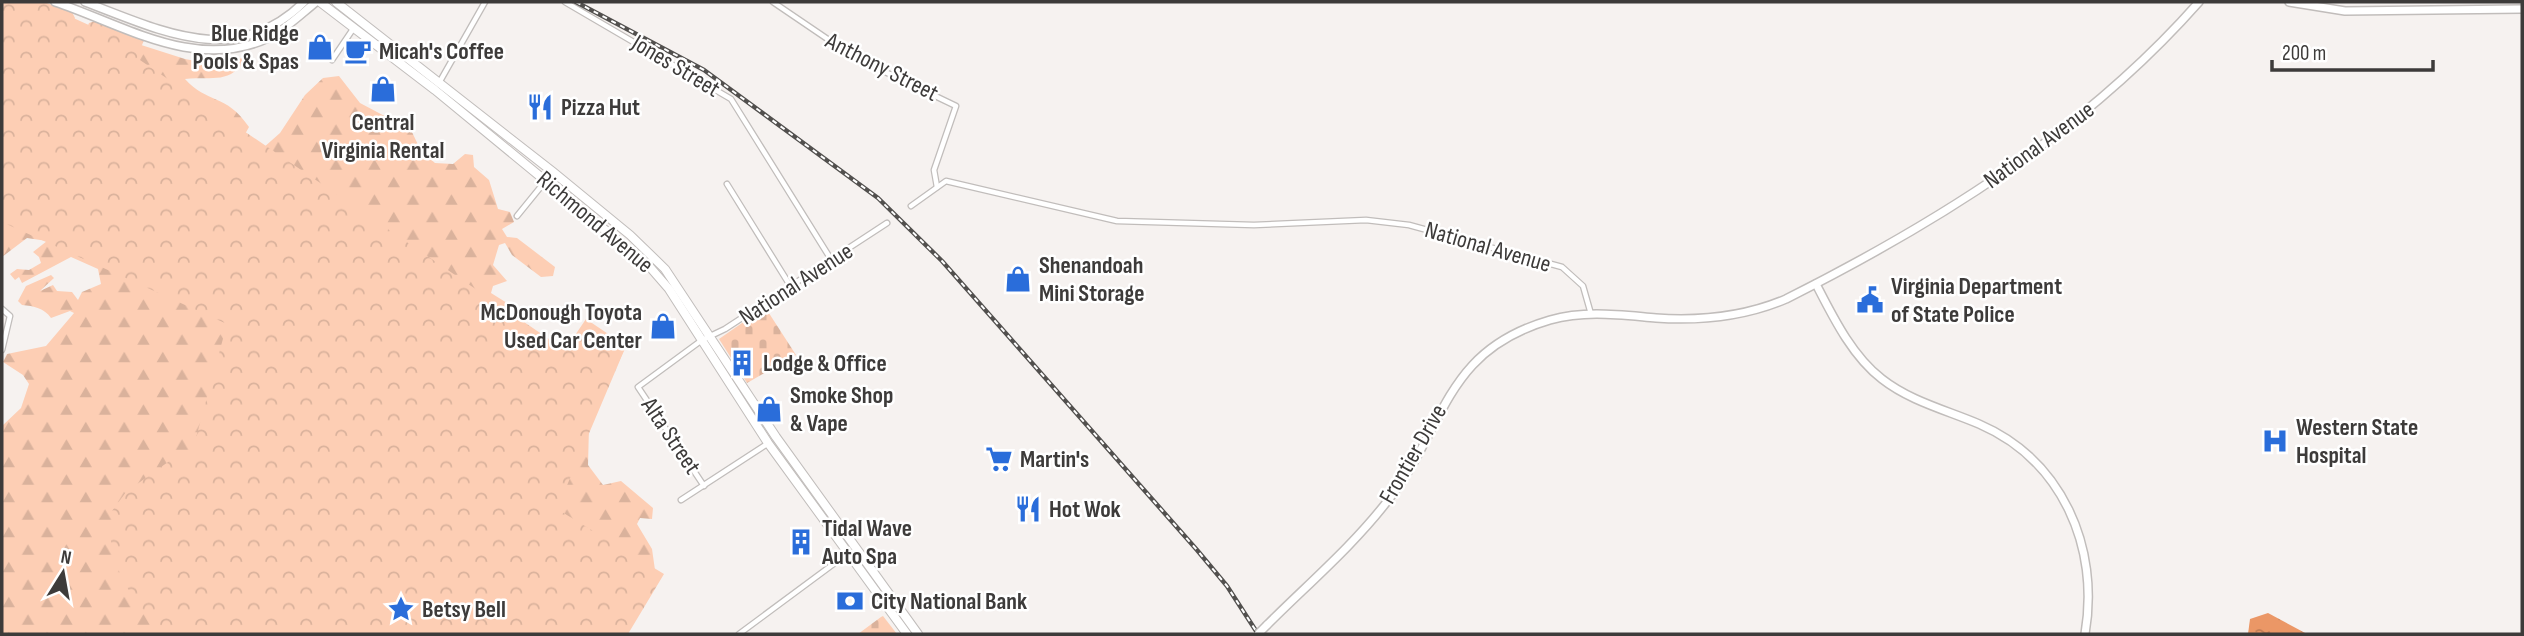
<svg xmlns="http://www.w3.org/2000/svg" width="2524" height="636" font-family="'Sofia Sans Condensed',sans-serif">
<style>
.forest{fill:url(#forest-firs)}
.cemetery{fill:url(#cemetery-stones)}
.park{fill:url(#park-crowns)}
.water{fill:url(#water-ripples)}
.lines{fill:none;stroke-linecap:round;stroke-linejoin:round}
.street-casing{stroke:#c1bdbb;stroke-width:7}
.secondary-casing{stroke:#c1bdbb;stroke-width:10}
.primary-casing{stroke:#c1bdbb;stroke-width:10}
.street{stroke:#fff;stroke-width:4.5}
.secondary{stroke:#fff;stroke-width:7}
.primary{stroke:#fff;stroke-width:8}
.rail-casing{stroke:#52504e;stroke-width:4.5}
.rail{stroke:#fff;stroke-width:2;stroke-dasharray:5;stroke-linecap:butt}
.secondary-bridge-casing{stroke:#c1bdbb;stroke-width:10;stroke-linecap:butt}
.secondary-bridge{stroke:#fff;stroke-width:7}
.labels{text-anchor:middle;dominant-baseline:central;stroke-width:5;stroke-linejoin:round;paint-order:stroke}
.poi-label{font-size:24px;font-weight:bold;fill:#3d3b3a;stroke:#fff;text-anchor:start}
.street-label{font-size:24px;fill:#3d3b3a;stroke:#fff}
</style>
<defs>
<pattern id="forest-firs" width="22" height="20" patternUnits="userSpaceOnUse" patternTransform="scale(1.75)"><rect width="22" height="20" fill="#fdceb4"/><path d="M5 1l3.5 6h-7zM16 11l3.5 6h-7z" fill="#dab29c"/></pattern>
<pattern id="cemetery-stones" width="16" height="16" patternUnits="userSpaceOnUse" patternTransform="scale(1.75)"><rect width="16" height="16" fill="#fdceb4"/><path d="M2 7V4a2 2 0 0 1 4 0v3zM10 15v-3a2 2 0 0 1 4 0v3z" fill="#dab29c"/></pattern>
<pattern id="park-crowns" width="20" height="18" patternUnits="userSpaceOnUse" patternTransform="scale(1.75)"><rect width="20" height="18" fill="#fdceb4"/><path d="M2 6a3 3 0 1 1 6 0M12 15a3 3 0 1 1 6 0" fill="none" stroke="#dab29c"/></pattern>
<pattern id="water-ripples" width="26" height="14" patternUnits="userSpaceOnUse" patternTransform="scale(1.75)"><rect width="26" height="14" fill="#eb9766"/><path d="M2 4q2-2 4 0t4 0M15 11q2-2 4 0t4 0" fill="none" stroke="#c07c55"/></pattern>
</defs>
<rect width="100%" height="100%" fill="#f6f2f0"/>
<!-- forest -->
<path class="forest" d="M2 2 69 16 113 36 185 59 212 64 248 57C229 85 215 76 185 79 207 104 226 93 249 127L239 145 253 157 280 133 305 95 323 78 339 76 360 103 411 130 421 151 435 163 453 164 465 154 473 155 474 167 489 180 498 209 510 212 514 222 502 229 507 237 517 238 555 267 553 276 541 277 512 255 505 243 499 245 493 265 507 281 493 286 491 293 507 303 513 317 563 354 626 346 589 427 588 465 603 485 621 481 653 508 652 519 640 518 637 524 652 549 656 577 177 634H2V426L21 408 29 384 23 375 3 362 7 354 46 346 74 313 70 311 51 318C44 308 34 306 22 305L18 301 26 286 51 275 54 278 40 291 53 285 57 291 72 292 78 300 82 292 101 284 98 269 71 257 22 283 19 277 15 280 10 274 17 269 29 270 41 263 39 257 33 252 47 241 27 238 2 257Z"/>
<!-- cemetery -->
<g class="cemetery">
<path d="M765 307 796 355 747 383 719 339Z"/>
<path d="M883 616 897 634H858L881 617Z"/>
</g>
<!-- park -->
<path class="park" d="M2 2H44L72 12 75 18 73 25 86 30 89 23 95 21 144 40 137 58 565 350 586 319 626 346 557 509 664 574 628 634H151L152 618C132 602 112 565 111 539 111 529 114 522 112 511L126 492 175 457 191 456 227 324 2 222Z"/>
<!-- water -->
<path class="water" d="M2268 613 2307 634H2248L2250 619Z"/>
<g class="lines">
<!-- street casing -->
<g class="street-casing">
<g id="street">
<path d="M565 2 731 99 832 261"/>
<path d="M773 2 854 57 956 106 934 170 937 187"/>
<path d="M332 60 353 29"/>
<path d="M439 83 485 2"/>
<path d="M727 184 791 287"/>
<path d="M911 206 946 181 1117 221 1254 225 1366 220 1409 225 1562 267 1583 286 1591 314"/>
<path d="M517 216 552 173"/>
<path d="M2 309 10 316 2 350"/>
<path d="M704 486 638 387 702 340 725 329 887 223"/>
<path d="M681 500 767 444"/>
<path d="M739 634 847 554"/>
</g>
</g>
<!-- secondary casing -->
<g class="secondary-casing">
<g id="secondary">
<path d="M55 2C124 25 196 72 268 38 286 29 301 14 316 2"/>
<path d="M85 2C160 30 235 70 304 2"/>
<path d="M2289 2 2345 11 2522 9"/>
<path d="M1816 284C1833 317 1852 356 1882 379 1910 401 1946 410 1979 424 2062 460 2100 547 2085 634"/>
<path d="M1267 625C1308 584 1354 545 1389 499 1447 426 1443 351 1550 320 1586 310 1620 315 1656 318 1700 321 1744 317 1786 299 1939 222 2085 131 2199 2"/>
</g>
</g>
<!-- primary casing -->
<g class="primary-casing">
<g id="primary">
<path d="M320 2 435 90 649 266 669 289 768 443 907 634"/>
<path d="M336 2 553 172 630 235 665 269 776 437 918 634"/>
</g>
</g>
<!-- street -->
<use href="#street" class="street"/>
<!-- secondary -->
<use href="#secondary" class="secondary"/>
<!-- primary -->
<use href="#primary" class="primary"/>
<!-- rail casing -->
<g class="rail-casing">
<path id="rail" d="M576 2 704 70 878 198 942 261 1197 550 1227 586 1258 634"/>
</g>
<!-- rail -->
<use href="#rail" class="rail"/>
<!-- secondary-bridge casing -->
<g class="secondary-bridge-casing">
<path id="secondary-bridge" d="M1258 634 1267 625"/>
</g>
<!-- secondary-bridge -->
<use href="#secondary-bridge" class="secondary-bridge"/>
</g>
<!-- icons -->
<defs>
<g id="shop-bare" transform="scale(2.1)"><path d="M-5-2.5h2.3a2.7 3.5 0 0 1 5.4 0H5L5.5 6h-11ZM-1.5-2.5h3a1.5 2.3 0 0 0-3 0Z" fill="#2a6dda" stroke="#fff" stroke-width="2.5" paint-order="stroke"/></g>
<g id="cafe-bare" transform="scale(2.1)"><path d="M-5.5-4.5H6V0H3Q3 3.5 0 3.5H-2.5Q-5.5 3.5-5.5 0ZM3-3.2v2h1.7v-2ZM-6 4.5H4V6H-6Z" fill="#2a6dda" stroke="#fff" stroke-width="2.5" paint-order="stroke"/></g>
<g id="restaurant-bare" transform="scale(2.1)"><path d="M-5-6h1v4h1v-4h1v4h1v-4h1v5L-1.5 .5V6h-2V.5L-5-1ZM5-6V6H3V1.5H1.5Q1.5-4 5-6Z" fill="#2a6dda" stroke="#fff" stroke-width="2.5" paint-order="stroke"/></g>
<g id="civic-bare" transform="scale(2.1)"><path d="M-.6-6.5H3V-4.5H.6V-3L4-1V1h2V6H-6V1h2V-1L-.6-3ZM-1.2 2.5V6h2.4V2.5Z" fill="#2a6dda" stroke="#fff" stroke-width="2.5" paint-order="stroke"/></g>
<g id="building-bare" transform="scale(2.1)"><path d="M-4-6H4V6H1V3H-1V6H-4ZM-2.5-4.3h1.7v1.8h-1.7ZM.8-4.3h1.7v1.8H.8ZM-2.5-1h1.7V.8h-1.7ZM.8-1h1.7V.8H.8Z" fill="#2a6dda" stroke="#fff" stroke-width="2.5" paint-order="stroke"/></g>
<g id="hospital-bare" transform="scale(2.1)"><path d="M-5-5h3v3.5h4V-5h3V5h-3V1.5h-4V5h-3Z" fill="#2a6dda" stroke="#fff" stroke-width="2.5" paint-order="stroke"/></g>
<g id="supermarket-bare" transform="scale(2.1)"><path d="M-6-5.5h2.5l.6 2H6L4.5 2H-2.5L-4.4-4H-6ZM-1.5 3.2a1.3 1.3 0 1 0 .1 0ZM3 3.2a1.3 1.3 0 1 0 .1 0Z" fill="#2a6dda" stroke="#fff" stroke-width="2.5" paint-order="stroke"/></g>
<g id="bank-bare" transform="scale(2.1)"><path d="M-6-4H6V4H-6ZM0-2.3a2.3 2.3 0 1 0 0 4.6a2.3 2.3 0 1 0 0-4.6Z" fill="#2a6dda" stroke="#fff" stroke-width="2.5" paint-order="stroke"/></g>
<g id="sight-bare" transform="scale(2.1)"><path d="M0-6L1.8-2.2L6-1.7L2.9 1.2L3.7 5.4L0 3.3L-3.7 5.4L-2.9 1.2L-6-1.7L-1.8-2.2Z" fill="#2a6dda" stroke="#fff" stroke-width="2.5" paint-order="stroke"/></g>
</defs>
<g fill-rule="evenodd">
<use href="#shop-bare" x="320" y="47"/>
<use href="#cafe-bare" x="358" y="51"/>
<use href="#shop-bare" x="383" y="89"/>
<use href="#restaurant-bare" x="540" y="107"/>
<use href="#shop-bare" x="1018" y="279"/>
<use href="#civic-bare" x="1870" y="300"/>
<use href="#shop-bare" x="663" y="326"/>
<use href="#building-bare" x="742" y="363"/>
<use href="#shop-bare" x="769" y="409"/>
<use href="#hospital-bare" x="2275" y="441"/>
<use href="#supermarket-bare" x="999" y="459"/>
<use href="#restaurant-bare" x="1028" y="509"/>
<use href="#building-bare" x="801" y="542"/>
<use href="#bank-bare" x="850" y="601"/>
<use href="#sight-bare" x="401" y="609"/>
</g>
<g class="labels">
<!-- poi labels -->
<g class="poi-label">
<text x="299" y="33" text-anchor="end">Blue Ridge<tspan x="299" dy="28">Pools &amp; Spas</tspan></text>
<text x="379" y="51">Micah's Coffee</text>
<text x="561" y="107">Pizza Hut</text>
<text x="383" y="122" text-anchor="middle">Central<tspan x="383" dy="28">Virginia Rental</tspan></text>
<text x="1039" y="265">Shenandoah<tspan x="1039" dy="28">Mini Storage</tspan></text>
<text x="1891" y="286">Virginia Department<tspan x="1891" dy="28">of State Police</tspan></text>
<text x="642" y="312" text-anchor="end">McDonough Toyota<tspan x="642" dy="28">Used Car Center</tspan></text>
<text x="763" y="363">Lodge &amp; Office</text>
<text x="790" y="395">Smoke Shop<tspan x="790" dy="28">&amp; Vape</tspan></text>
<text x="2296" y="427">Western State<tspan x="2296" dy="28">Hospital</tspan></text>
<text x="1020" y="459">Martin's</text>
<text x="1049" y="509">Hot Wok</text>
<text x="822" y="528">Tidal Wave<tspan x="822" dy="28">Auto Spa</tspan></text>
<text x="871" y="601">City National Bank</text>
<text x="422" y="609">Betsy Bell</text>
</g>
<!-- street labels -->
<g class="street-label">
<text transform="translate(676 66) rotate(31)">Jones Street</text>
<text transform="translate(882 67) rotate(27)">Anthony Street</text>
<text transform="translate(2039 145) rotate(-36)">National Avenue</text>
<text transform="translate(595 222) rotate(40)">Richmond Avenue</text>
<text transform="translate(1488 247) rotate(16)">National Avenue</text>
<text transform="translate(796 284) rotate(-33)">National Avenue</text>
<text transform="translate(671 436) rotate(56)">Alta Street</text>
<text transform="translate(1413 454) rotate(-60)">Frontier Drive</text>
</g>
</g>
<!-- border -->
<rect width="2524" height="636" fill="none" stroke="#3d3b3a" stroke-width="7"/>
<!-- north arrow -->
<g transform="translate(63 573) rotate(11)" stroke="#ffffff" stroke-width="5" paint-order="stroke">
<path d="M0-5L12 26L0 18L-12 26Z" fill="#3d3b3a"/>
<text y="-10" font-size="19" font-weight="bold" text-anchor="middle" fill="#3d3b3a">N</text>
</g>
<!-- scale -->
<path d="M2272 60v10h161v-10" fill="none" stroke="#3d3b3a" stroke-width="3.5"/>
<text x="2282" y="60" font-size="21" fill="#3d3b3a" stroke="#ffffff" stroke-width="5" paint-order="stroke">200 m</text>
</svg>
